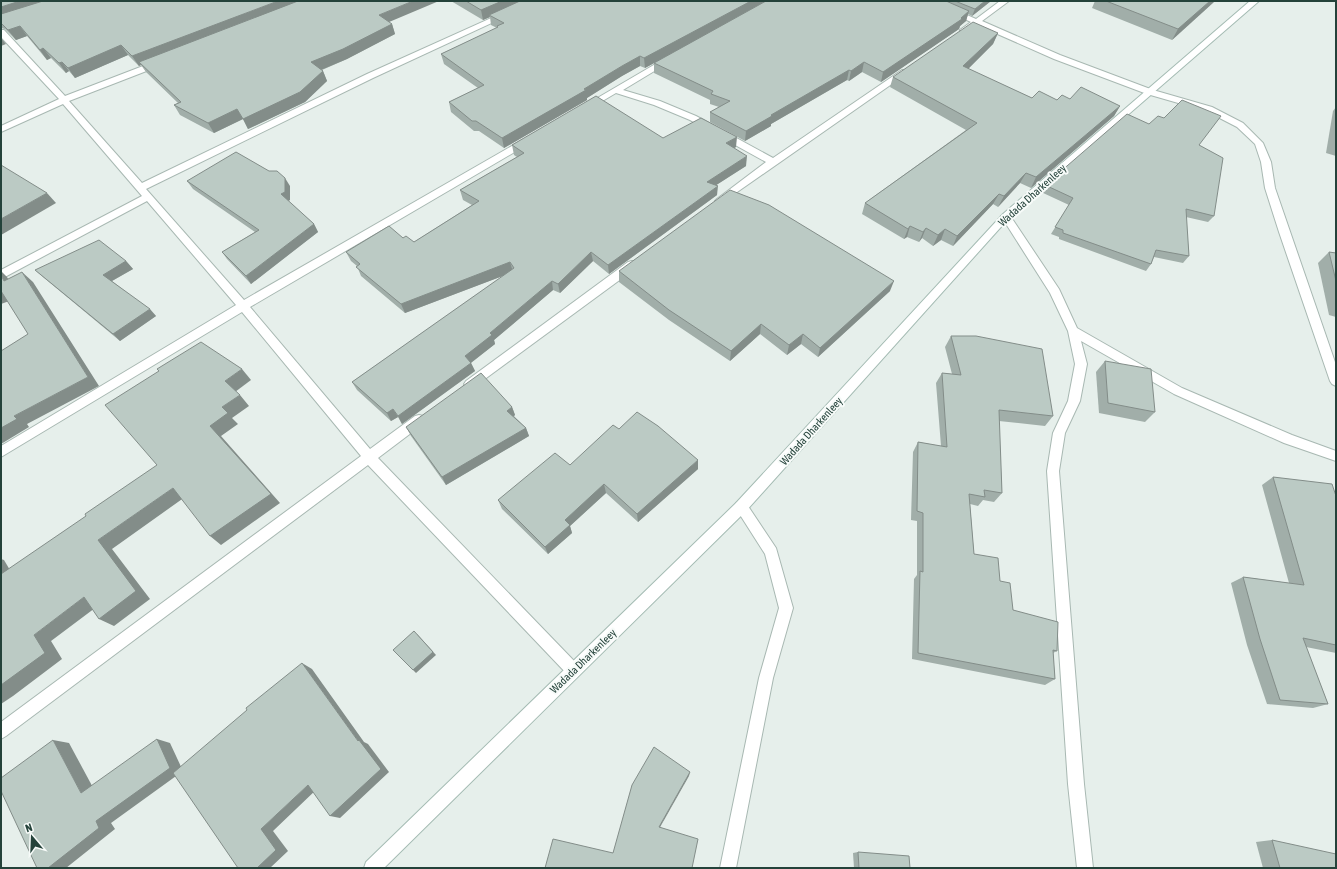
<svg xmlns="http://www.w3.org/2000/svg" width="1337" height="869" font-family="'Asap Condensed',sans-serif">
<style>
.lines{fill:none;stroke-linecap:round;stroke-linejoin:round}
.minor-casing{stroke:#a8b8b2;stroke-width:2}
.secondary-casing{stroke:#a4bbb3;stroke-width:2}
.minor{fill:#fff;fill-rule:evenodd}
.secondary{fill:#fff;fill-rule:evenodd}
.wall{fill:#a1aea9}
.shaded-wall{fill:#838d89}
.building{fill:#bbcac4;stroke:#838d89}
.labels{text-anchor:middle;dominant-baseline:central;stroke-width:4;stroke-linejoin:round;paint-order:stroke}
.street-label{font-size:11px;fill:#24423a;stroke:#f7fbf9}
</style>
<rect width="100%" height="100%" fill="#e6efeb"/>
<g class="lines">
<!-- minor casing -->
<g class="minor-casing">
<g id="minor">
<path d="M529 1H539L373 78 146 189 244 300 524 139H530L531 141 530 143 250 307 370 449 415 416 419 415 423 416 425 420 423 424 378 458 578 665 580 670 578 675 573 677 568 675 368 465 6 736 1 739V722L361 456 242 312 1 457V446L236 305 147 201 1 279V270L142 196 63 104 1 132V126L59 99 1 37V30H4L65 96 156 61H162V65L69 101 142 183 367 74Z"/>
<path d="M925 1H935L976 19 1000 1H1009L982 21 1060 55 1153 90 1212 107 1243 123 1263 143 1271 162 1275 188 1336 365V386L1332 384 1330 381 1279 232 1265 188 1261 162 1255 144 1237 127 1206 111 1147 94 1054 59 977 25 966 34H960V30L971 22Z"/>
<path d="M664 59H670L671 61 623 90 660 101 696 116 773 158 902 70H905L909 72 720 204 717 203 715 201 717 199 766 162 690 120 654 105 616 93 589 109 586 110 582 107Z"/>
<path d="M1006 213 1009 214 1059 289 1077 328 1182 388 1292 435 1336 451V461L1284 443 1174 394 1081 341 1087 364 1080 401 1065 433 1059 471 1084 784 1093 868H1077L1068 784 1047 471 1053 433 1068 401 1075 364 1068 331 1050 293 1001 216Z"/>
<path d="M632 261 636 262 637 265 636 268 474 387 470 389 466 387 464 384 466 381 628 262Z"/>
<path d="M741 501 746 503 776 548 793 608 773 678 736 868H720L759 678 779 608 765 554 735 507 736 503Z"/>
</g>
</g>
<!-- secondary casing -->
<g class="secondary-casing">
<path id="secondary" d="M1250 1H1259L1009 218 746 511 384 868H364L366 862 736 503 1003 214Z"/>
</g>
<!-- minor -->
<use href="#minor" class="minor"/>
<!-- secondary -->
<use href="#secondary" class="secondary"/>
</g>
<!-- wall -->
<g class="wall">
<path d="M1 1 389 22 392 24 395 34 347 59 322 70 323 71 327 81 305 102 248 129 243 119 214 133 180 115 174 105 178 103 146 72 141 65 139 66 128 55 75 78 69 71 66 73 51 58 47 60 27 36 16 40 5 29 1 28Z"/>
<path d="M451 1H991L972 16 968 14 966 21 960 26 959 29 881 82 862 72 849 81 847 80 771 124V126L745 141 710 122V112L719 107 710 104V100L654 73V63L645 68 640 66 622 76 587 98V100L504 148 479 131H474L451 112 449 102 478 88 444 64 441 54 497 28 491 25 490 17 483 20Z"/>
<path d="M1095 1H1215L1172 40 1092 8Z"/>
<path d="M998 33 993 44 968 69 1032 98 1057 100 1070 99 1120 106 1114 116 1031 188 1020 183 998 207 993 204 953 246 941 240 933 246 922 238 919 242 907 237 904 239 862 214 865 203 966 130 890 87 893 77Z"/>
<path d="M1336 107V156L1326 153 1333 111Z"/>
<path d="M1149 124 1199 145 1214 216 1208 222 1186 217 1189 256 1183 263 1154 257 1151 264 1146 271 1059 239V237L1051 234 1069 205 1041 192 1045 185Z"/>
<path d="M663 138 736 147 734 148 746 166 716 185 717 195 609 274 593 261 560 293 553 290 494 340 495 344 471 363 475 371 402 424 398 417 391 421 357 390 352 382 505 275 405 313 361 276 357 266 351 261 346 252 403 238 414 242 472 205 463 200 460 190 517 157 514 155 512 145Z"/>
<path d="M187 181 290 186V200L288 201 314 224 318 232 251 284 227 259 222 252 255 232 193 189Z"/>
<path d="M1329 252 1336 253V317L1329 315 1318 263Z"/>
<path d="M126 261 133 269 112 281 156 316 120 341 43 277 35 270Z"/>
<path d="M619 271 890 291 818 357 801 344 787 355 760 334 730 361 669 320 619 282Z"/>
<path d="M951 336 1053 416 1045 426 999 421 1002 493 994 502 983 500 978 506 970 504 974 554 1000 581 1013 610 1057 651 1053 653 1055 679 1045 685 912 659 914 579 917 575V521L911 520 913 452 918 442 941 446 936 383 942 373 952 374 945 347Z"/>
<path d="M1105 361 1155 412 1145 422 1099 413 1096 372Z"/>
<path d="M512 407 515 415 514 416 526 428 529 436 446 485 411 436 406 427Z"/>
<path d="M619 429 698 469 638 522 606 493 570 526 572 533 548 554 502 509 498 500 570 465Z"/>
<path d="M1273 477 1336 496V653L1306 647 1328 704 1313 708 1267 704 1247 645 1231 583 1243 577 1289 583 1262 485Z"/>
<path d="M1272 840 1336 868H1263L1256 842Z"/>
<path d="M858 852 910 868H854L853 853Z"/>
</g>
<!-- shaded-wall -->
<g class="shaded-wall">
<path d="M20 1H58L1 19V7Z"/>
<path d="M278 1H308L139 62 141 65 139 66 132 56Z"/>
<path d="M413 1H439L382 25 379 15Z"/>
<path d="M502 1H525L489 15 490 17 483 20 481 10Z"/>
<path d="M751 1H768L645 68 644 58Z"/>
<path d="M985 1H991L972 16 975 9Z"/>
<path d="M1210 1H1215L1172 40 1178 29Z"/>
<path d="M969 11 966 21 960 26 959 29 881 82 883 72 961 18Z"/>
<path d="M392 24 395 34 347 59 316 72 311 62Z"/>
<path d="M20 26 27 36 16 40 8 30Z"/>
<path d="M998 33 993 44 960 77 963 66Z"/>
<path d="M1 38 6 44 1 46Z"/>
<path d="M121 45 128 55 75 78 68 68Z"/>
<path d="M43 48 51 58 47 60 40 50Z"/>
<path d="M640 56V66L622 76 587 98V100L504 148 502 138 584 89 622 66Z"/>
<path d="M62 62 69 71 66 73 59 63Z"/>
<path d="M864 62 862 72 849 81 851 71Z"/>
<path d="M849 70 847 80 771 124V126L745 141 746 131 771 115Z"/>
<path d="M323 71 327 81 305 102 248 129 243 119Z"/>
<path d="M1120 106 1114 116 1031 188 1036 177Z"/>
<path d="M237 109 243 119 214 133 208 123Z"/>
<path d="M737 137 736 147 726 153V143Z"/>
<path d="M747 156 746 166 707 191V182Z"/>
<path d="M1026 173 1020 183 998 207 1004 196Z"/>
<path d="M285 178 290 186V200L286 202 281 194Z"/>
<path d="M718 186 717 195 609 274 608 265Z"/>
<path d="M47 193 56 203 1 235V219Z"/>
<path d="M999 194 993 204 953 246 957 236Z"/>
<path d="M314 224 318 232 251 284 246 276Z"/>
<path d="M910 226 907 237 904 239 908 229Z"/>
<path d="M926 228 922 238 919 242 923 232Z"/>
<path d="M945 229 941 240 933 246 938 235Z"/>
<path d="M591 252 593 261 560 293 558 284Z"/>
<path d="M126 261 133 269 110 282 103 275Z"/>
<path d="M510 262 513 272 405 313 401 304Z"/>
<path d="M1 271 7 277 15 291 4 281 1 275Z"/>
<path d="M22 272 33 282 99 386 27 424 29 427 1 444V428L14 416 88 377Z"/>
<path d="M552 281 553 290 494 340 495 344 468 365 465 356 490 333Z"/>
<path d="M894 281 890 291 818 357 820 348Z"/>
<path d="M1 290 12 300 1 304Z"/>
<path d="M150 309 156 316 120 341 113 334Z"/>
<path d="M761 324 760 334 730 361 731 351Z"/>
<path d="M803 334 801 344 787 355 789 345Z"/>
<path d="M471 363 475 371 402 424 398 416Z"/>
<path d="M242 369 251 380 235 392 225 381Z"/>
<path d="M240 395 249 406 232 418 238 424 221 436 280 503 221 545 210 536V426L222 407Z"/>
<path d="M512 407 515 415 510 419 507 411Z"/>
<path d="M393 409 398 417 391 421 387 413Z"/>
<path d="M526 428 529 436 446 485 442 477Z"/>
<path d="M698 460V469L638 522 637 514Z"/>
<path d="M604 484 606 493 570 526 572 533 548 554 545 547 565 520Z"/>
<path d="M173 488 185 497 112 549 150 599 114 626 99 619 98 540Z"/>
<path d="M1 559 4 560 17 582 1 574Z"/>
<path d="M84 597 99 605 51 641 62 659 13 696 1 704V685L34 635Z"/>
<path d="M417 634 436 655 416 673 413 670Z"/>
<path d="M302 663 312 669 364 742 368 744 389 772 340 818 330 816 358 741Z"/>
<path d="M157 739 170 743 183 771 111 823 115 829 66 868H48L96 821Z"/>
<path d="M53 740 69 743 97 795 81 793Z"/>
<path d="M690 772 689 776 659 829V827Z"/>
<path d="M308 785 318 788 273 831 288 851 270 868H257L261 829Z"/>
</g>
<!-- building -->
<g class="building">
<path d="M1 1H20L1 7Z"/>
<path d="M43 1H278L132 56 121 45 68 68 62 62 59 63 43 48 40 50 20 26 8 30 1 23V14Z"/>
<path d="M298 1H413L379 15 392 24 343 49 311 62 323 71 300 92 243 119 237 109 208 123 174 105 181 102 139 62Z"/>
<path d="M466 1H502L481 10Z"/>
<path d="M520 1H751L644 58 640 56 622 66 584 89 586 90 502 138 476 121H472L449 102 484 85 441 54 498 27 497 26 504 23 489 15Z"/>
<path d="M766 1H946L969 11 961 18 962 19 883 72 864 62 851 71 849 70 771 115 772 116 746 131 710 112 730 101 711 94 713 91 654 63Z"/>
<path d="M955 1H985L975 9Z"/>
<path d="M1106 1H1210L1178 29Z"/>
<path d="M973 22 998 33 963 66 1032 98 1039 91 1057 100 1062 95 1070 99 1081 87 1120 106 1036 177 1026 173 1004 196 999 194 957 236 945 229 938 235 926 228 923 232 910 226 908 229 865 203 977 123 893 77Z"/>
<path d="M596 96 663 138 701 118 737 137 726 143 747 156 707 182 718 186 608 265 591 252 558 284 552 281 490 333 492 335 465 356 471 363 398 416 393 409 387 413 352 382 514 268 510 262 401 304 356 267 360 264 346 252 389 226 403 238 406 236 414 242 479 201 460 190 524 153 512 145Z"/>
<path d="M1182 100 1221 116 1199 145 1223 158 1214 216 1186 209 1189 256 1156 250 1151 264 1063 233V230L1055 227 1073 198 1045 185 1127 114 1149 124 1158 116 1164 118Z"/>
<path d="M236 152 269 171H277L285 178V192L281 194 314 224 246 276 222 252 259 230 187 181Z"/>
<path d="M1 165 47 193 1 219Z"/>
<path d="M730 190 769 205 894 281 820 348 803 334 789 345 761 324 731 351 669 310 619 271Z"/>
<path d="M99 240 126 261 103 275 150 309 113 334 35 270Z"/>
<path d="M1329 252 1336 253V281Z"/>
<path d="M22 272 88 377 14 416 17 419 1 428V351L28 334 1 291V275L4 281Z"/>
<path d="M951 336H976L1042 349 1053 416 999 410 1002 493 984 490 985 497 969 494 974 554 998 558 1000 581 1010 583 1013 610 1058 622 1057 651 1053 650 1055 679 918 653 920 571 923 572V513L917 511 918 442 947 447 942 373 961 375Z"/>
<path d="M201 342 242 369 225 381 240 395 222 407 228 413 210 426 271 494 210 536 173 488 98 540 136 591 99 619 84 597 34 635 45 653 1 685V574L86 516 85 514 157 465 105 405 159 371 157 369Z"/>
<path d="M1105 361 1151 369 1155 412 1108 403Z"/>
<path d="M481 373 512 407 507 411 526 428 442 477 406 427Z"/>
<path d="M637 412 658 426 698 460 637 514 604 484 565 520 570 525 545 547 498 500 555 453 570 465 613 425 619 429Z"/>
<path d="M1273 477 1332 484 1336 496V645L1303 638 1328 704 1280 700 1260 639 1243 577 1304 585Z"/>
<path d="M414 631 433 652 413 670 393 650Z"/>
<path d="M302 663 358 741 359 740 381 769 330 816 308 785 261 829 276 850 257 868H238L173 773 247 710 246 708Z"/>
<path d="M157 739 170 768 96 821 99 828 48 868H37L1 791V778L53 740 81 793Z"/>
<path d="M654 747 690 772 659 827 698 839 692 868H545L553 839 613 853 632 785Z"/>
<path d="M1272 840 1336 854V868H1280Z"/>
<path d="M858 852 909 856 910 868H859Z"/>
</g>
<g class="labels">
<!-- street labels -->
<g class="street-label">
<text transform="translate(1032 195) rotate(-42)">Wadada Dharkenleey</text>
<text transform="translate(811 431) rotate(-48)">Wadada Dharkenleey</text>
<text transform="translate(583 661) rotate(-44)">Wadada Dharkenleey</text>
</g>
</g>
<!-- border -->
<rect width="1337" height="869" fill="none" stroke="#24423a" stroke-width="4"/>
<!-- north arrow -->
<g transform="translate(32 837) rotate(341)" stroke="#f7fbf9" stroke-width="3" paint-order="stroke">
<path d="M0-3L7 15L0 10L-7 15Z" fill="#24423a"/>
<text y="-6" font-size="11" font-weight="bold" text-anchor="middle" fill="#24423a">N</text>
</g>
</svg>
